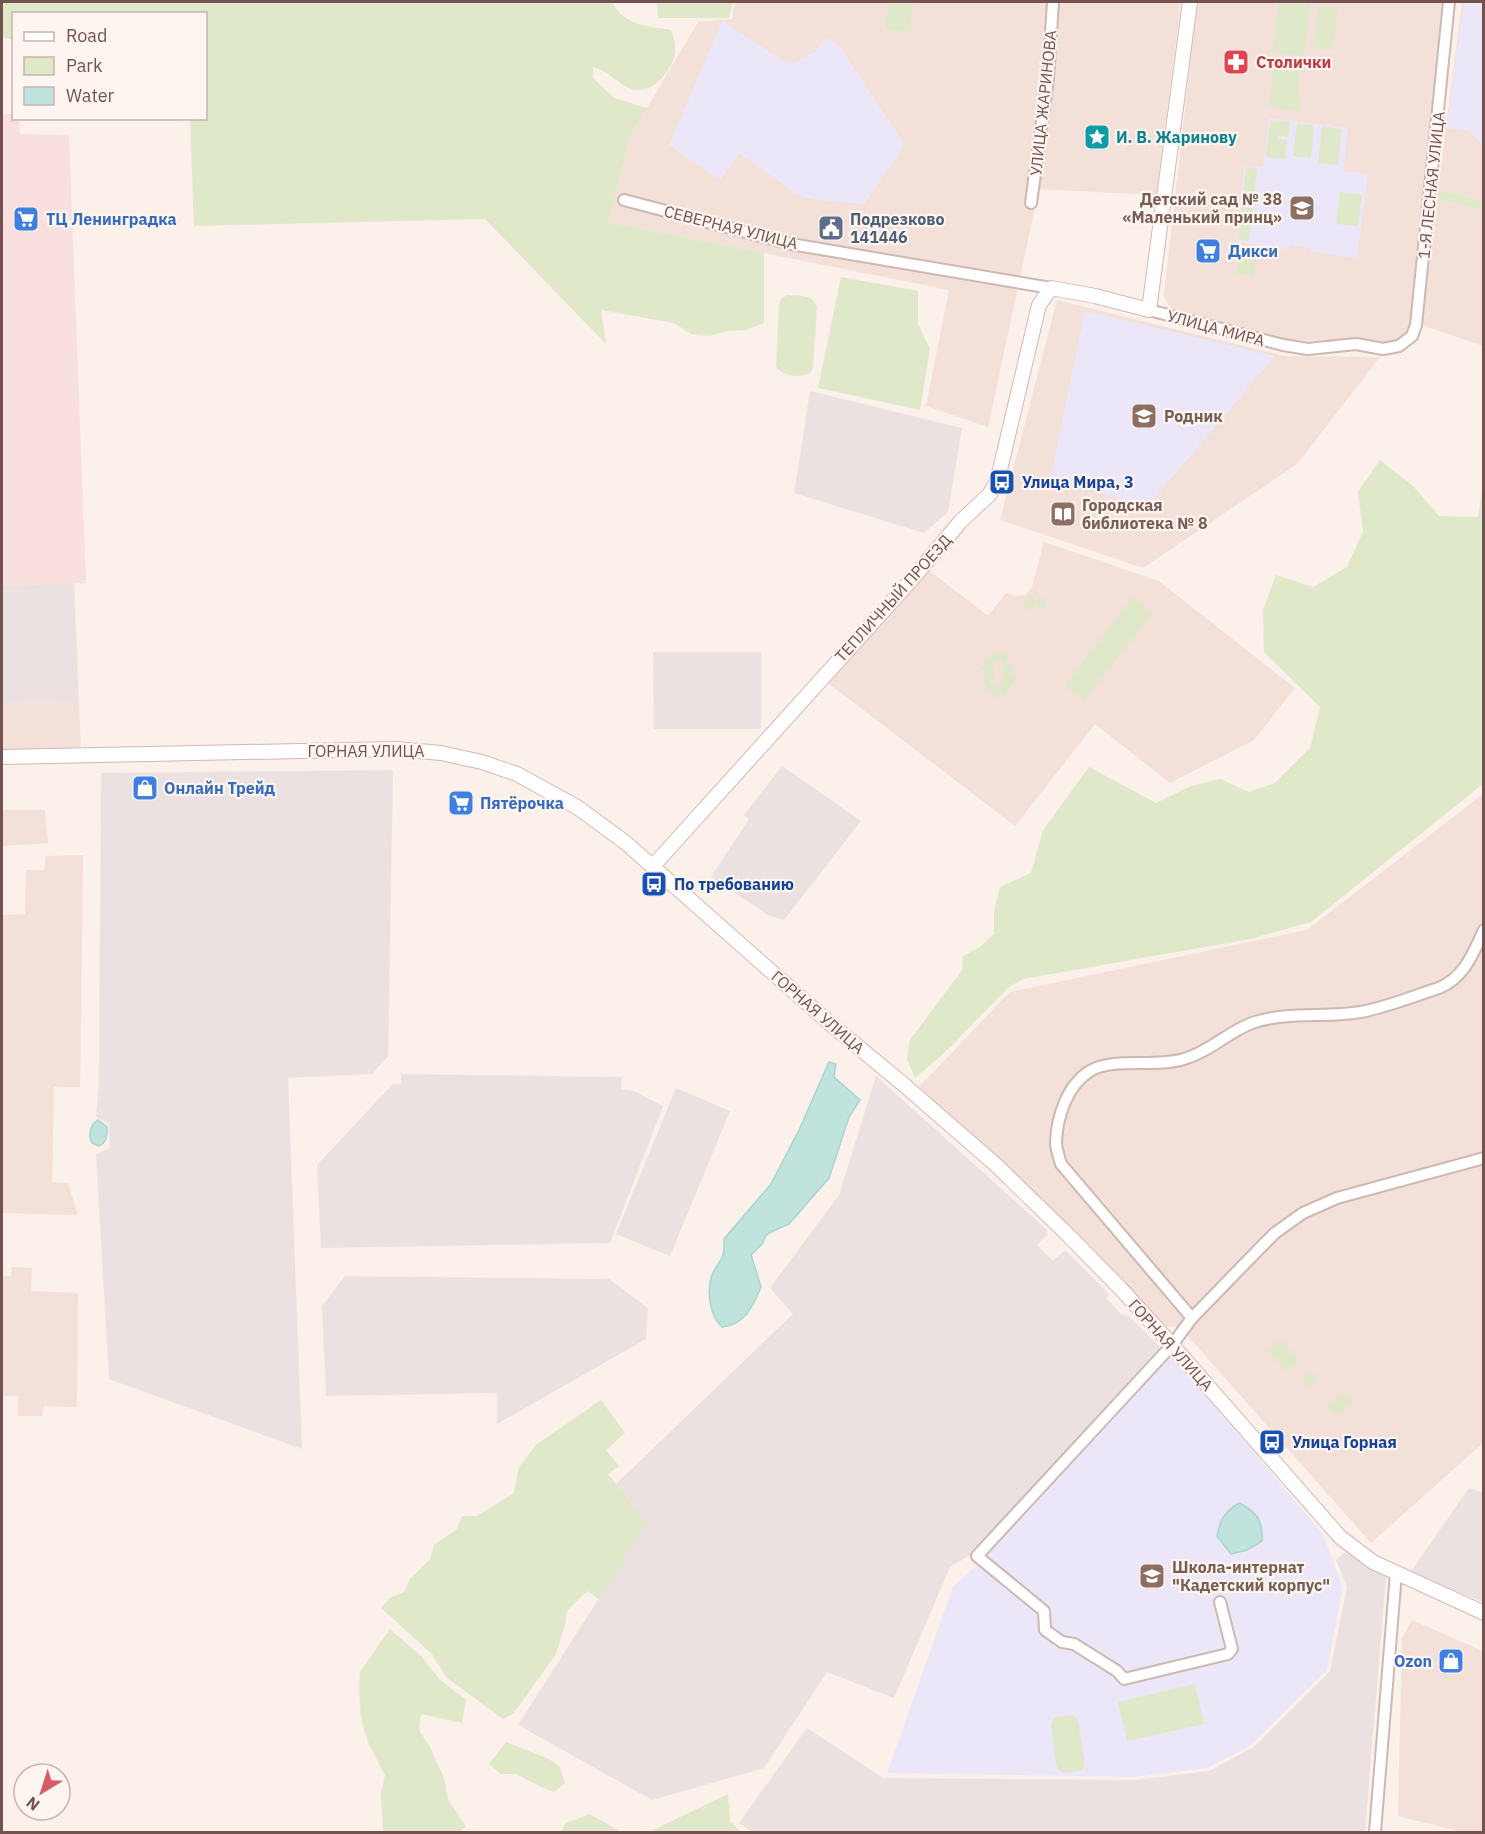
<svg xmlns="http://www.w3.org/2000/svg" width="1485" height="1834" font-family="'IBM Plex Sans',sans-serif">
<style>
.residential{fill:#f2e0d9}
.commercial{fill:#fadfdf}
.industrial{fill:#ebe1e0}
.education{fill:#ece7f8}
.green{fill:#dfe8c9;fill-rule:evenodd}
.water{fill:#c0e3de;stroke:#a7d4ce;stroke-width:1.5}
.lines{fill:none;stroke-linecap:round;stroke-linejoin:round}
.street-casing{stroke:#ceb8b3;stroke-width:14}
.secondary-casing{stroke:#d4b8b3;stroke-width:16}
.street{stroke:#fff;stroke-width:10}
.secondary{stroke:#fff;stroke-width:14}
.labels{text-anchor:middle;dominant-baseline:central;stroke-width:4.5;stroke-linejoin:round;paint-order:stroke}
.health-label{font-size:16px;font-weight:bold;fill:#be3a42;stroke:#fef5f1;text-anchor:start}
.street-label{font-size:16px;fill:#74524f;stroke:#fef5f1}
.culture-label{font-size:16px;font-weight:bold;fill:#0d838f;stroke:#fef5f1;text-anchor:start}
.education-label{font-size:16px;font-weight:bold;fill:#785e54;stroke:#fef5f1;text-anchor:start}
.shop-label{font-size:16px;font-weight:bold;fill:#366cbe;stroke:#fef5f1;text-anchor:start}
.service-label{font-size:16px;font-weight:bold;fill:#4e5e75;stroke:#fef5f1;text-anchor:start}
.transit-label{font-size:16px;font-weight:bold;fill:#164399;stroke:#fef5f1;text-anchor:start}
</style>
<rect width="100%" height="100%" fill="#fbf0ea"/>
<!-- residential -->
<g class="residential">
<path d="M735 2H1181L1156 195 1039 189 988 427 926 406 949 290 608 222 631 135 698 22 732 19Z"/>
<path d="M1197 2H1442L1411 320 1407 332 1397 340 1390 344 1363 340 1284 341 1174 310 1168 304 1164 295Z"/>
<path d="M1462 2H1483V201L1438 190Z"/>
<path d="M1437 199 1483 210V346L1422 325Z"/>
<path d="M1057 300 1284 356 1380 357 1297 464 1143 568 1000 520Z"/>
<path d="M1044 542 1159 581 1295 688 1254 740 1170 783 1095 724 1015 826 828 683 926 568 988 616 1006 593 1016 596 1026 595 1032 587Z"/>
<path d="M79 702 81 752 2 753V703Z"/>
<path d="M1483 794V1443L1371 1543 1179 1326 1166 1327 1095 1251 919 1087 1010 992 1307 930Z"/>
<path d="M2 810H45L48 843 2 846Z"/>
<path d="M83 855 80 1087H54L52 1182 68 1183 78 1215 2 1213V915L25 914 26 870H44L46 856Z"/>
<path d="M12 1267 32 1268 31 1291 78 1293 77 1407 44 1406 42 1416H18V1396H2V1276H11Z"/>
<path d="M1412 1620 1483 1651V1832H1462L1398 1816 1402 1639Z"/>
</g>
<!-- commercial -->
<path class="commercial" d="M2 114H13L14 118 19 119 20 134 69 135 86 583 2 586Z"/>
<!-- industrial -->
<g class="industrial">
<path d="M810 391 962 428 948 512 924 533 794 493Z"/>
<path d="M74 583 79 702 2 703V586Z"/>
<path d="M653 652H761V729H654Z"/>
<path d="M782 766 861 821 784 920 768 915 711 877 749 819 744 815Z"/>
<path d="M393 770 388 1056 372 1074 288 1078 302 1449 109 1379 96 1154 110 1148 109 1124 96 1117 99 1085 101 773Z"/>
<path d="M401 1074 622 1077 621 1089 634 1091 663 1106 610 1243 321 1248 317 1165 393 1084H401Z"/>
<path d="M876 1076 1046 1229 1048 1234 1037 1245 1053 1261 1065 1250 1109 1294 1106 1298 1121 1314 1129 1316 1160 1347 972 1554 950 1567 894 1698 827 1672 764 1768 652 1800 518 1725 647 1523 616 1484 793 1314 770 1288 839 1195Z"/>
<path d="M676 1088 730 1111 670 1256 616 1234Z"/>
<path d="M345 1276 609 1279 648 1308 646 1339 497 1424V1393L326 1396 322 1306Z"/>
<path d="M1469 1488 1483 1493V1602L1410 1573Z"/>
<path d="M1345 1552 1386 1577 1365 1832H752L739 1823 807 1728 883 1778 1136 1780 1209 1771 1254 1747 1330 1671 1347 1587 1336 1560Z"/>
</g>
<!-- education -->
<g class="education">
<path d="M1463 2H1483V145L1469 131 1447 128Z"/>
<path d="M722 21 790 65 816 51 826 37 840 47 905 145 864 204 815 200 798 195 739 153 720 180 669 145Z"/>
<path d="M1269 118 1348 128 1343 171 1368 174 1357 258 1313 252 1309 248 1291 245 1287 249 1237 242 1244 165 1263 167Z"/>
<path d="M1085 311 1275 356 1146 508 1051 476Z"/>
<path d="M1171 1354 1323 1534 1343 1587 1327 1670 1251 1745 1208 1768 1135 1777 887 1773 953 1587 977 1565Z"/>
</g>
<!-- green -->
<g class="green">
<path d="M2 2H612C626 27 645 25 671 30 677 45 677 55 668 70 660 83 645 95 629 88 615 82 610 71 593 67V78L614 98 647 108 631 135 608 222 764 253V323L746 330 727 331 710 336 691 334 674 323 601 310 606 344 485 219 194 226 190 119 206 118V14H14L13 40 2 37Z"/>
<path d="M657 2H733L729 18H658Z"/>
<path d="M888 2H913L910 32 885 29Z"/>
<path d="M1279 2H1311L1304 56 1272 52Z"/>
<path d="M1318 6 1338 9 1333 50 1313 48Z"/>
<path d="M1275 57 1307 61C1291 80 1302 92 1300 111L1269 107Z"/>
<path d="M1270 120 1290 122 1288 137 1277 136V139L1287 140 1285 159 1266 157Z"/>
<path d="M1297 123 1314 125 1311 158 1293 156Z"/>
<path d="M1322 126 1342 129 1338 165 1318 163Z"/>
<path d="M1246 167 1257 168 1253 202 1242 200Z"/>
<path d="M1438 190 1483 201V210L1437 199Z"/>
<path d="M1340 192 1362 195 1358 226 1336 224Z"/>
<path d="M1242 207 1253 208 1249 241 1238 240Z"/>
<path d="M1239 257 1256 259 1254 276 1237 274Z"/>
<path d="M841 277 918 291V324L930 349 920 410 818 388Z"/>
<path d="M788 295C801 296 810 294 817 306L813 368 810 373C799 378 782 377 776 366L779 303 782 298Z"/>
<path d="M1380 460 1413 486 1439 516 1478 517 1483 485V784L1311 922 1250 939 1023 979 1009 987 942 1055 915 1078 907 1059 910 1040 962 970 963 956 980 947 994 934V911L1000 887 1031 873 1043 830 1089 767 1156 803 1191 786 1220 779 1249 792 1275 783 1310 748 1320 707 1264 652 1263 610 1276 575 1313 587 1347 567 1363 532 1358 492Z"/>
<path d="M1034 592 1037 594 1034 599 1037 601 1040 597 1047 602 1042 609 1035 603 1029 611 1023 606Z"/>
<path d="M1133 597 1152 613 1084 701 1065 686Z"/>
<path d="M994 651 998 654 1000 651 1009 658 1006 662 1014 668 1010 674 1016 678 1003 696 1000 694 997 698 985 689 988 685 982 680 987 673 981 668ZM998 659 1004 664 1001 672 1005 675 999 688 991 682 996 675 993 673 995 669 992 667Z"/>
<path d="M1280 1339 1299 1360 1286 1371 1268 1351Z"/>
<path d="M1311 1371 1319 1380 1309 1388 1302 1379Z"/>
<path d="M1344 1392 1352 1401 1336 1416 1328 1406Z"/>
<path d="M601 1400 625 1433 606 1450 619 1466 608 1474 647 1523 599 1599 587 1591 567 1611 565 1625 556 1654 514 1713 503 1719 446 1677 432 1654 381 1608 390 1598 404 1592 410 1579 430 1559 434 1545 457 1529 462 1516H477L514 1493 519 1467 537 1444Z"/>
<path d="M390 1629 421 1656 439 1679 466 1700 462 1723 421 1714 419 1730 430 1747 444 1778 448 1799 466 1827 458 1832H383L381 1794 385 1775 368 1742 361 1719 359 1688 360 1672Z"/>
<path d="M1195 1684 1204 1724 1127 1741 1118 1702Z"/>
<path d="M1073 1715 1078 1720 1085 1766 1080 1771 1063 1773 1057 1769 1051 1724 1055 1717Z"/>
<path d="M506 1742 549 1759 560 1767 565 1783 554 1792 541 1787 516 1774H501L489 1764Z"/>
<path d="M728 1794 730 1821 741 1832H649Z"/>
<path d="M590 1814 621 1832H561L566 1823Z"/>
</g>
<!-- water -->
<g class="water">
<path d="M829 1062 836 1064 834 1077 860 1100 849 1117 829 1178 789 1224 767 1234 762 1244 751 1255 761 1287C753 1306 745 1325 722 1327 710 1316 707 1294 711 1278 717 1260 726 1262 724 1239L771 1184 800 1128Z"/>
<path d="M98 1120 107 1127C108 1134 106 1144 99 1146L92 1143C88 1135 90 1125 98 1120Z"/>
<path d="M1239 1503C1257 1512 1263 1520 1262 1541L1247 1550 1231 1554 1217 1536C1220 1520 1225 1511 1239 1503Z"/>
</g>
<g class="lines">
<!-- street casing -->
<g class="street-casing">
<g id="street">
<path d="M624 200 791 244 1051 288"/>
<path d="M1031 203 1048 78 1053 2"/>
<path d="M1149 310 1283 345 1308 349 1356 344 1383 349 1399 346 1412 336 1416 325 1449 2"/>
<path d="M1192 1318 1061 1164C1059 1157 1056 1149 1056 1142 1057 1117 1067 1085 1090 1071 1112 1057 1155 1068 1184 1059 1209 1052 1228 1032 1252 1023 1287 1011 1325 1018 1361 1012 1387 1007 1414 996 1439 988 1465 977 1473 953 1484 930"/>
<path d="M1220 1602 1232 1649 1228 1654 1124 1679 1117 1671 1074 1644 1062 1642 1045 1630 1044 1611 977 1556 1172 1345 1192 1318 1260 1248 1275 1233 1303 1213 1337 1198 1484 1158"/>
<path d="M1375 1832 1396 1573"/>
</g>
</g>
<!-- secondary casing -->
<g class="secondary-casing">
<g id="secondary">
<path d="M2 757 396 749 441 753 482 762 517 774 577 807 626 843 834 1027 903 1084 996 1165 1068 1235 1121 1289 1172 1345 1340 1537 1373 1562 1484 1613"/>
<path d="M653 866 912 579 961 521 989 495 997 482 1039 305 1051 288 1095 296 1149 310 1190 2"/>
</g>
</g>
<!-- street -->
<use href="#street" class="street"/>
<!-- secondary -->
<use href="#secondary" class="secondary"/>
</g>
<!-- icons -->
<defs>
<g id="pharmacy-square" transform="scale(1.35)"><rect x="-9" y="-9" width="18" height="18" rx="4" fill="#e0444e" stroke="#fef5f1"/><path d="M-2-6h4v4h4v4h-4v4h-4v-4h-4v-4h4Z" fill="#fff"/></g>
<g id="sight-square" transform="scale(1.35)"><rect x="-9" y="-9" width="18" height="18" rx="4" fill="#0f9aa8" stroke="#fef5f1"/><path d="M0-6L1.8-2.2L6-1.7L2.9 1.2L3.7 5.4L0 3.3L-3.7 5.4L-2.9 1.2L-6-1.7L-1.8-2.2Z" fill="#fff"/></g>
<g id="school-square" transform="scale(1.35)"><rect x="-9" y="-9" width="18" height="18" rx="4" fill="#8d6e63" stroke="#fef5f1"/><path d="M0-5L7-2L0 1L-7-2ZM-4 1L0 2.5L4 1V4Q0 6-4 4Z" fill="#fff"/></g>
<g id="supermarket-square" transform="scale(1.35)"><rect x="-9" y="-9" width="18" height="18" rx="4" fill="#3f7fe0" stroke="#fef5f1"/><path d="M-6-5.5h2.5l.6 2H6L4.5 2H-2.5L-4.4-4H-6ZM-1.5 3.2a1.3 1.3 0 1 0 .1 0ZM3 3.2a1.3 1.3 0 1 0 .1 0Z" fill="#fff"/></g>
<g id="civic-square" transform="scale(1.35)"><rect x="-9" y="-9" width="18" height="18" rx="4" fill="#5c6f8a" stroke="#fef5f1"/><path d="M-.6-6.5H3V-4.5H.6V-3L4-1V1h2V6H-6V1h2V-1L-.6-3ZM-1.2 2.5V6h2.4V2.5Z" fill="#fff"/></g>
<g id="bus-square" transform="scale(1.35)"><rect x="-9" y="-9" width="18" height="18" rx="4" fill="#1a4fb4" stroke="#fef5f1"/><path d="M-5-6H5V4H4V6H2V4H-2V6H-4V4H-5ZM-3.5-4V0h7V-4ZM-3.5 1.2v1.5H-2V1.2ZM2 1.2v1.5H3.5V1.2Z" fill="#fff"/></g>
<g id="library-square" transform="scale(1.35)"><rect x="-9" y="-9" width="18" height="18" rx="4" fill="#8d6e63" stroke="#fef5f1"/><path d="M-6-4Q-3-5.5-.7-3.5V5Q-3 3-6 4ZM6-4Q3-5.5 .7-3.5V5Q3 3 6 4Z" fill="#fff"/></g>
<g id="shop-square" transform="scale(1.35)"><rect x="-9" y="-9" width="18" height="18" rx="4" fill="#3f7fe0" stroke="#fef5f1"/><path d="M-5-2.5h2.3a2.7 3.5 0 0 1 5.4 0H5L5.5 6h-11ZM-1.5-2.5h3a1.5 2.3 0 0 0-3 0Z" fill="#fff"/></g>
</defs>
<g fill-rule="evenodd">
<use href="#pharmacy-square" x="1236" y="62"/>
<use href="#sight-square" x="1097" y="137"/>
<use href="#school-square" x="1302" y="208"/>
<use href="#supermarket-square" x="26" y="219"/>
<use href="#civic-square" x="831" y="228"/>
<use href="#supermarket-square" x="1208" y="251"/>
<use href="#school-square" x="1144" y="416"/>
<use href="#bus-square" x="1002" y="482"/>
<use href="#library-square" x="1063" y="514"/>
<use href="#shop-square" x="145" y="788"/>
<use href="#supermarket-square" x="461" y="803"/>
<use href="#bus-square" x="654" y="884"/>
<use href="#bus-square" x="1272" y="1442"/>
<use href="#school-square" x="1152" y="1576"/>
<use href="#shop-square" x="1451" y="1661"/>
</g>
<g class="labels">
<!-- health labels -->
<g class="health-label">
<text x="1256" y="62">Столички</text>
</g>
<!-- street labels -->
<g class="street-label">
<text transform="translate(1043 103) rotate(-84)">УЛИЦА ЖАРИНОВА</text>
<text transform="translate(1431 185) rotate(-84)">1-Я ЛЕСНАЯ УЛИЦА</text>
<text transform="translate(731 227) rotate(14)">СЕВЕРНАЯ УЛИЦА</text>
<text transform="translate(1216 328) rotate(15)">УЛИЦА МИРА</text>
<text transform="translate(893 598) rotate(-48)">ТЕПЛИЧНЫЙ ПРОЕЗД</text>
<text x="366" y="751">ГОРНАЯ УЛИЦА</text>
<text transform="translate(818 1012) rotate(41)">ГОРНАЯ УЛИЦА</text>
<text transform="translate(1171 1345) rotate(48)">ГОРНАЯ УЛИЦА</text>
</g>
<!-- culture labels -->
<g class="culture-label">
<text x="1116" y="137">И. В. Жаринову</text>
</g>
<!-- education labels -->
<g class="education-label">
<text x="1282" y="199" text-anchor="end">Детский сад № 38<tspan x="1282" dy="18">«Маленький принц»</tspan></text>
<text x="1164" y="416">Родник</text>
<text x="1082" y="505">Городская<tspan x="1082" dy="18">библиотека № 8</tspan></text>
<text x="1172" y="1567">Школа-интернат<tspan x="1172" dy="18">"Кадетский корпус"</tspan></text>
</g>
<!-- shop labels -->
<g class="shop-label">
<text x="46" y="219">ТЦ Ленинградка</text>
<text x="1228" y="251">Дикси</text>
<text x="164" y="788">Онлайн Трейд</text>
<text x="480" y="803">Пятёрочка</text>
<text x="1432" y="1661" text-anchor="end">Ozon</text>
</g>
<!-- service labels -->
<g class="service-label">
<text x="850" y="219">Подрезково<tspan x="850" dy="18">141446</tspan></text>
</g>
<!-- transit labels -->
<g class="transit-label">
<text x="1022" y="482">Улица Мира, 3</text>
<text x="674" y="884">По требованию</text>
<text x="1292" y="1442">Улица Горная</text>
</g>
</g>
<!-- border -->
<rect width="1485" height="1834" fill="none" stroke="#74524f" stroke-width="6"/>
<!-- legend -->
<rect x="12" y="12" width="195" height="108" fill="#fef5f1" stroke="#c7b4b0" stroke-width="1.5"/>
<rect x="24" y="32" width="30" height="9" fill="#ffffff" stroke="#c7b4b0" stroke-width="1.5"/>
<text x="66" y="42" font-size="18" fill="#74524f">Road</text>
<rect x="24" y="57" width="30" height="18" fill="#dfe8c9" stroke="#c7b4b0" stroke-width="1.5"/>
<text x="66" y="72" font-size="18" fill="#74524f">Park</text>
<rect x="24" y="87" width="30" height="18" fill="#c0e3de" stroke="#c7b4b0" stroke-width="1.5"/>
<text x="66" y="102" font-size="18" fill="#74524f">Water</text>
<!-- north arrow -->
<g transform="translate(42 1792) rotate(218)"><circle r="28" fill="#fef5f1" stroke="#c7b4b0" stroke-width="1.5"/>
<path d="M0-4.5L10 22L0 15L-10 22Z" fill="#d95b63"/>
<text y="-9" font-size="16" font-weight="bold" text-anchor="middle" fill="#74524f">N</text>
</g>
</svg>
